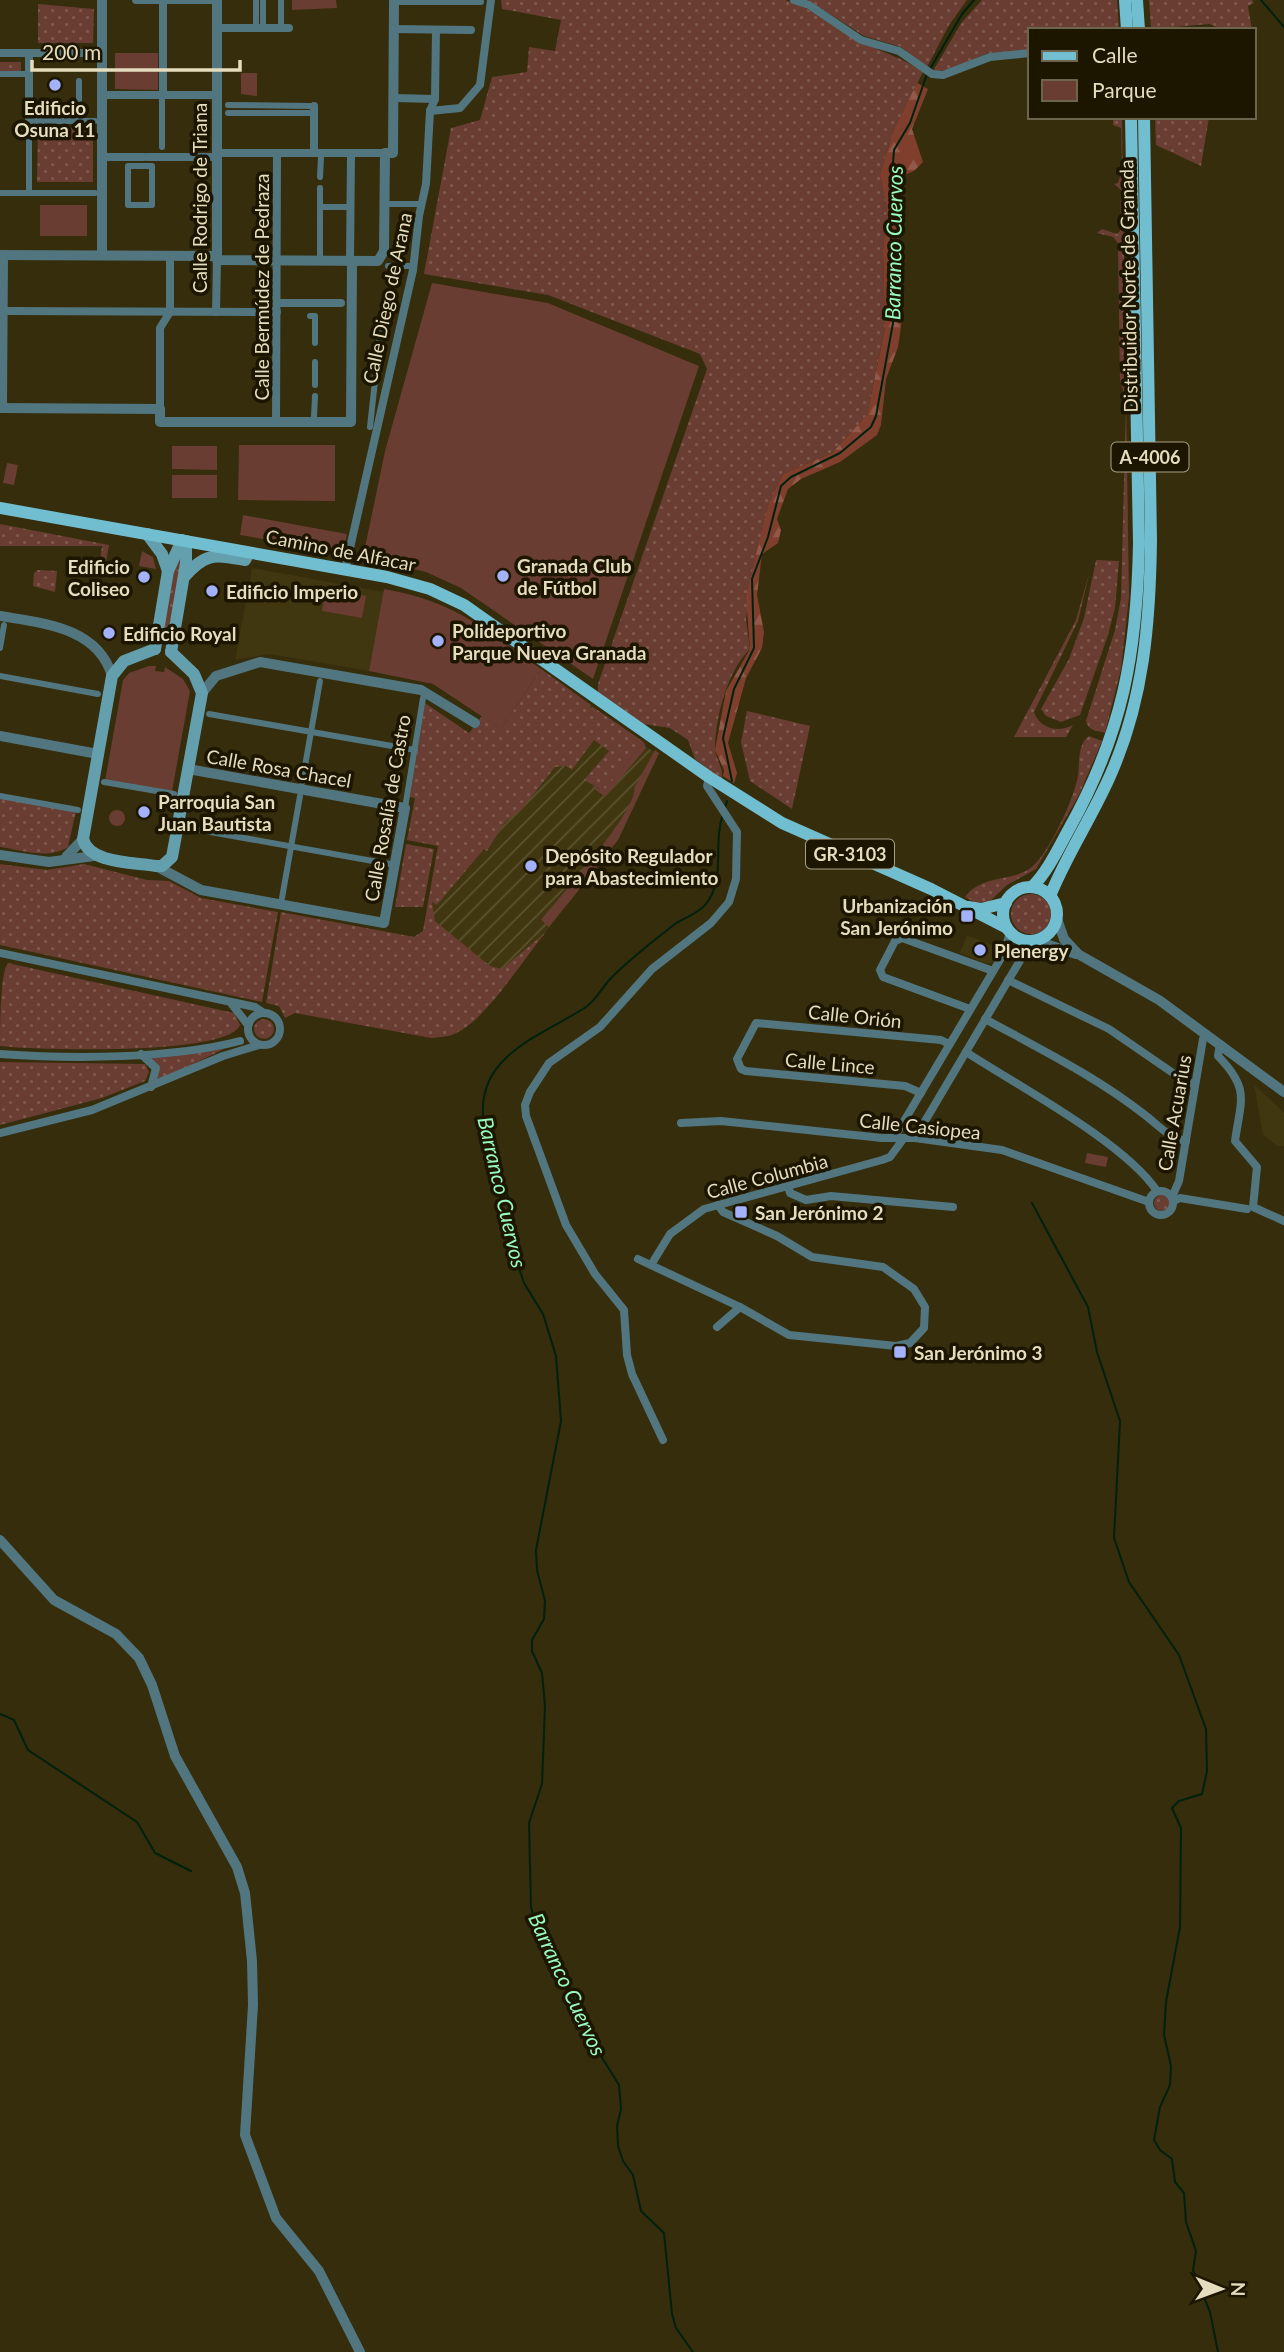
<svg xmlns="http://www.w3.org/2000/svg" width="1284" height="2352" font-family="Lato,sans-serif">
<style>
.built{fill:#40360f}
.industrial{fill:url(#industrial-furrows)}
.grass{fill:url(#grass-dots)}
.forest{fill:url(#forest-firs)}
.green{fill:#693d31}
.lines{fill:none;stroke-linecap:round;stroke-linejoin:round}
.stream{stroke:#00210e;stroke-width:2}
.pedestrian{stroke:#52767f;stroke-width:6}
.minor{stroke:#52767f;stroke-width:8}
.tertiary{stroke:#52767f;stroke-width:10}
.secondary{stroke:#649fae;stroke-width:12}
.primary{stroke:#71bed1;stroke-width:12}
.poi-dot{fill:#a4b2fc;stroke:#1c1500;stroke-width:2.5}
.labels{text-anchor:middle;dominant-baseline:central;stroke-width:7;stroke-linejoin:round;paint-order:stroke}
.shield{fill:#1c1500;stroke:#a9a184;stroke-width:2}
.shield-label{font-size:18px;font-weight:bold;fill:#e5ddbd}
.poi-label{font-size:19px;font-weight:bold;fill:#e5ddbd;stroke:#1c1500;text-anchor:start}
.street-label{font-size:19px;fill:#e5ddbd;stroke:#1c1500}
.water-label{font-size:21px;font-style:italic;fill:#99fbbe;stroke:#1c1500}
</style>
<defs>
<pattern id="industrial-furrows" width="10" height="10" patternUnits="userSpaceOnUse" patternTransform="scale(1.75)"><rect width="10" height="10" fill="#40360f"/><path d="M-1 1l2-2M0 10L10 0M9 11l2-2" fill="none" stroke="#5b5330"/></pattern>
<pattern id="grass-dots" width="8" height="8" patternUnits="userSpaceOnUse" patternTransform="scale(1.75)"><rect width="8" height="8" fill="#693d31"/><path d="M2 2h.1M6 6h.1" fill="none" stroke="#7e594d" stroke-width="1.8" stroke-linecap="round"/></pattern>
<pattern id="forest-firs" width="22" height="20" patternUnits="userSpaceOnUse" patternTransform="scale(1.75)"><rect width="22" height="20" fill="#803e2d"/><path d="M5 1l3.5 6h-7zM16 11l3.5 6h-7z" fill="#92594a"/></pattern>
</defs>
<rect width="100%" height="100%" fill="#352d0b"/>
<!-- built -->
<g class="built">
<path d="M252 568 384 592 369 671 269 654 235 660Z"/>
<path d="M967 935 999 948 993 962 988 964 960 953Z"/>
<path d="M1254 1084 1284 1113V1146H1277L1263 1135Z"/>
</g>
<!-- industrial -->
<path class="industrial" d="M541 669 651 750 659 753 618 840 485 1009 459 1032 431 1038 372 929 415 937 423 931 438 846 407 840 482 716 501 729Z"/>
<!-- grass -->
<g class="grass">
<path d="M501 0H785C815 10 837 26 864 42 884 54 902 57 923 72L894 129 880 174 887 211 883 251 885 328 867 415 832 453 783 474 769 502 746 619 750 649C727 672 716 715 715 748 715 759 724 767 722 780L695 759 688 740 670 728 643 724 598 693V684L707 369 700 354 548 295 424 274 451 128 480 120 492 77 527 72 529 47 555 51 561 20 502 9Z"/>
<path d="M808 0H967L949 25 927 67 901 47 864 36Z"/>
<path d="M982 0H1117L1119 30H1030V51L988 53 948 70 933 71 962 22Z"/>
<path d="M1149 0H1252L1254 3 1248 6 1252 30H1225L1209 24 1151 29Z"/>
<path d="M38 4 94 9 93 43H38Z"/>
<rect x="0" y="62" width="21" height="9"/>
<path d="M1122 117 1129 596 1121 669 1105 733C1097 730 1089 732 1086 721L1115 630 1121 598 1126 400 1120 380 1118 243 1113 237 1097 233 1102 229 1117 234 1120 231 1121 190 1114 184 1118 183 1122 170 1121 128 1113 125V120Z"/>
<path d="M1155 117H1209L1201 166 1156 145Z"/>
<path d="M38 127H93V182H37Z"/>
<path d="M0 524 109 545 106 562 100 561 102 546H0Z"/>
<path d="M177 553 181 561 169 629 164 628Z"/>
<path d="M1096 560 1119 561 1115 608 1108 635 1080 715 1061 722 1046 716 1041 709 1069 659 1084 618Z"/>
<path d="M38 570 57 571 55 592 33 586 34 573Z"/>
<path d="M1090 570 1078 621 1034 712C1040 729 1058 733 1073 725L1066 737H1014L1076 620Z"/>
<path d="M541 669 591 705 589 708 593 707 644 742 604 791 584 780 609 751 594 740 572 770 566 766 555 767 521 810 505 822 487 851 484 849 437 905 432 902 435 921 490 966 502 969 546 932C525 957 486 1019 458 1032 450 1037 441 1037 431 1038L295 1013 285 1018 279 1006 266 1003 281 912 414 937 423 931 438 846 407 840 415 798 410 797 425 703 469 733 482 716 501 729Z"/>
<path d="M747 711 810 726 792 809 750 781 741 742Z"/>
<path d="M1089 736 1102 741 1079 795 1036 869 1007 885 989 902H974L965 897C983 872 1017 884 1036 863 1052 846 1074 798 1078 776 1080 762 1077 745 1089 736Z"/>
<path d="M0 798 76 811 68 847C48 860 22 850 0 847Z"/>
<path d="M406 844 434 849 423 907H395Z"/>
<path d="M0 864 47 870 84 864 147 880 169 881 201 898 278 912 262 1002 0 945Z"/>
<circle cx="1031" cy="914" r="20"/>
<path d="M8 963 234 1013 240 1025C228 1056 35 1050 0 1046 0 1028 0 972 8 963Z"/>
<circle cx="264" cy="1029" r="10"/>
<path d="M224 1049 158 1081V1065L147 1054Z"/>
<path d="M0 1062 145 1064 149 1072 145 1081 102 1098 0 1125Z"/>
<circle cx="1162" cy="1203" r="8"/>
</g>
<!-- forest -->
<path class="forest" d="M917 83 928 89 912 129 923 162 914 171 893 180 899 243 896 273 902 320 898 347 886 379 881 425 877 435 840 462 801 479 788 489 777 519 781 530 778 543 762 554 757 595 764 632 762 648 746 678 728 743 737 773 734 783 723 776 724 770 715 750 726 691 750 649 746 596 769 502 783 474 832 453 867 415 885 328 883 251 887 211 880 174 894 129Z"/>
<!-- green -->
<g class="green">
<path d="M292 0H336L337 8 292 10Z"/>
<path d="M115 53H158V90L115 89Z"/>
<path d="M241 73H257V96L241 94Z"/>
<rect x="40" y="205" width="47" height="31"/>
<path d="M432 283 548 303 699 366 593 679 461 588 426 572 363 557 385 451Z"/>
<path d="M239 445H335V501L238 500Z"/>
<path d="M172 446H217V470L172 469Z"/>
<path d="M7 463 18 465 14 485 3 483Z"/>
<rect x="172" y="475" width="45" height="23"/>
<path d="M243 515 347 534 343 553 240 535Z"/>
<path d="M142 551 153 557 156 569 139 566Z"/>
<path d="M326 588 366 596 362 618 322 611Z"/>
<path d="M384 589C454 601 485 629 541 669L501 729 433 684 369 671Z"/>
<path d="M149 666H156L155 671 164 672 165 667 183 679 190 691 172 792 105 781 123 680 129 673Z"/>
<path d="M644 742 646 748 605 797 591 786 604 790Z"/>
<path d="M655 750 659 753 618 840 549 927 541 920C558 899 639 809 634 788Z"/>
<circle cx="117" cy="818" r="8"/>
<path d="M1087 1153 1108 1157 1106 1167 1085 1163Z"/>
</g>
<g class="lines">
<!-- stream -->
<g class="stream">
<path d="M1261 0 1284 27"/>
<path d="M930 69 962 14 974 0"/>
<path d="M732 781 723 738 734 689 754 648 752 579 768 537 781 486 791 477 840 453 871 427 876 416 893 323 890 204 894 150 910 123 927 74"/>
<path d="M725 808 727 801"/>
<path d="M1032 1203 1088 1307 1097 1352 1120 1421 1114 1538 1129 1582 1179 1655 1206 1729 1207 1771 1202 1794 1179 1801 1172 1808 1181 1828 1180 1927 1166 2002 1164 2035 1171 2066 1170 2085 1160 2107 1154 2140 1160 2150 1172 2159 1175 2182 1184 2193 1186 2222 1196 2251 1193 2270 1210 2312 1218 2352"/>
<path d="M0 1714 14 1720 28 1750 137 1822 155 1853 191 1871"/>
<path d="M693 2352 676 2328 672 2314 664 2233 641 2211 633 2175 623 2161 618 2146 617 2126 621 2109 619 2085 588 2035 563 1970 534 1919 531 1907 529 1823 542 1784 545 1706 542 1673 532 1651V1640L544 1619 545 1601 537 1570 536 1550 561 1421 556 1356 543 1314 524 1283 519 1268 508 1197 483 1115C479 1054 543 1035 586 1007 595 1001 602 988 610 979 630 959 653 941 675 924 685 917 698 914 706 904 726 878 713 846 722 817"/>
</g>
<!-- pedestrian -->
<g class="pedestrian">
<path d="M400 2H481"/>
<path d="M256 23V0"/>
<path d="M263 23V0"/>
<path d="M281 23V0"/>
<path d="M0 74H26"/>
<path d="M228 105 310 106"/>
<path d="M228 113H310"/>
<path d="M79 121V81"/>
<path d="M162 147V99"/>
<rect x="128" y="166" width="24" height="39"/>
<path d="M320 177 321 157"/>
<path d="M0 193H95"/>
<path d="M29 193V121H95"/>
<path d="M390 204H421"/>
<path d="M320 207H350"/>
<path d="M320 216V188"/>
<path d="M320 256V219"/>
<path d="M388 266H410"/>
<path d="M310 316H315V326"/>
<path d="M315 343V327"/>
<path d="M315 362V373"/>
<path d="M315 385V374"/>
<path d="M314 417 315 396"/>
<path d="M370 427 382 316"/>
<path d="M0 648 4 625"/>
<path d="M0 676 98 694"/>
<path d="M209 714 415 750"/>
<path d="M104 782 174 794"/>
<path d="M302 783 320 681"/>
<path d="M0 796 78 810"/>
<path d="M405 808 423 698"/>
<path d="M188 828 395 865"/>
<path d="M282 898 300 796"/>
</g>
<!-- minor -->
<g class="minor">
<path d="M136 0H217"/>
<path d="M794 0 809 5 861 40 899 51 932 74 943 75 990 57 1030 53"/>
<path d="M217 28H289"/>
<path d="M394 29 471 30"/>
<path d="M0 53H102"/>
<path d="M102 95H217"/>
<path d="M163 95V0"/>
<path d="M394 98 435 99"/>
<path d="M430 111 460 108 480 85 491 0"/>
<path d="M29 121V53"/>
<path d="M217 153H385"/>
<path d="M314 153V106"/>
<path d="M102 157H144"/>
<path d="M148 157H217"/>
<path d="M350 261 351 153"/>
<path d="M277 303H341"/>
<path d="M4 311 277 312"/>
<path d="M216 312 217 260"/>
<path d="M3 406 4 255"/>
<path d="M160 409V328L170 312V255"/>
<path d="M276 422 277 153"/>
<path d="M345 570 413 270 419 216 426 184 430 111 435 99 436 30"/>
<path d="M0 953 255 1007 264 1013"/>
<path d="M1008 980 1109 1029 1186 1082 1195 1084"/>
<path d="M231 1003 248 1025"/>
<path d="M970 1009 883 977 880 970 895 941 902 938 993 971"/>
<circle cx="264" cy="1029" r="16"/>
<path d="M985 1019C1040 1049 1095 1076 1145 1115 1158 1125 1169 1138 1186 1141"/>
<path d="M1220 1044 1218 1056C1250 1089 1241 1099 1235 1141L1257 1167 1253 1207 1284 1221"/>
<path d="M966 1052C1018 1086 1124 1142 1157 1191"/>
<path d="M0 1054C73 1059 170 1059 240 1041"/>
<path d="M141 1054 156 1068 151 1087"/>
<path d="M921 1093 905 1086 746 1071 741 1069 737 1059 756 1023 941 1040 949 1044"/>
<path d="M681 1123 721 1121 882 1138H915L1002 1150 1149 1202"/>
<path d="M0 1133 92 1110 223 1056 259 1045"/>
<path d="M894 1138 1004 953 1010 932"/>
<path d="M915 1138 1031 942"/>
<path d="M788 1186 790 1193 806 1200 831 1196 953 1207"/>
<circle cx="1161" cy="1203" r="12"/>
<path d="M1172 1197 1179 1181 1203 1039 1207 1034"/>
<path d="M1174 1201 1180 1198 1247 1209"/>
<path d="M638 1259 740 1307 789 1335 896 1346 910 1343 924 1328 925 1307 914 1289 883 1267 812 1257 777 1236 723 1212 718 1205"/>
<path d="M651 1265 670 1234 704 1209 882 1160 890 1157 904 1138"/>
<path d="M717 1327 740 1307"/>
<path d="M663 1440 632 1374 627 1355 624 1310 595 1274 566 1225 526 1116 525 1105 530 1092 549 1063 600 1027 652 969 711 923 729 902 736 879 737 832 707 786 709 777"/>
</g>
<!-- tertiary -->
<g class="tertiary">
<path d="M217 0V260L378 261 384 251 385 153H393L394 0"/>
<path d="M0 255 217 256"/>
<path d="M102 255V0"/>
<path d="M0 408 160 409V422H351L352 261"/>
<path d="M0 616C42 623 98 627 112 676"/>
<path d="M202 693 216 676 260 662 421 690 475 723"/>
<path d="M0 736 98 754"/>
<path d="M0 855 49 862 94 856"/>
<path d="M66 857 83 839"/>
<path d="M156 866 201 890 384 923 405 808 188 769"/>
<path d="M1057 919 1064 939 1078 954 1159 1000 1284 1092"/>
<path d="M1037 941 1076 954"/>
<path d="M0 1540 54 1600 116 1634 139 1658 152 1685 175 1756 237 1867 245 1893 252 1961 253 2005 245 2135 276 2218 319 2271 360 2352"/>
</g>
<!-- secondary -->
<g class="secondary">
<path d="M147 534 162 554 168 571"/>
<path d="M184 577C206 552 214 555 245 560L249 553"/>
<path d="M155 649 124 661 112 676 83 839C89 864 134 862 156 866H162L172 857 202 693 194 674 171 652"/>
<path d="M155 649 168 571 182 540"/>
<path d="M171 652 186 563V541"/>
</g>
<!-- primary -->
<g class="primary">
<path d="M1125 0 1127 30"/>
<path d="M1137 0 1139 30"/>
<path d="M0 508 387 577 430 589 464 605 709 777 782 823 931 889 1007 928"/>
<circle cx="1030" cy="914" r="27"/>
<path d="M1032 887C1048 871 1058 849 1069 829 1123 732 1137 653 1139 543L1131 117"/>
<path d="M1050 896C1067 854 1092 817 1110 776 1144 700 1150 622 1151 540L1144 117"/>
<path d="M968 907 981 909 1006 903"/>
</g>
</g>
<!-- markers -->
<g class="poi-dot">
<circle cx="55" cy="85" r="7"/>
<circle cx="503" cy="576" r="7"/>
<circle cx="144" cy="577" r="7"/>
<circle cx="212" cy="591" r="7"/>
<circle cx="109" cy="633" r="7"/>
<circle cx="438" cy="641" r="7"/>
<circle cx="144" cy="812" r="7"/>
<circle cx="531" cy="866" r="7"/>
<rect x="960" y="909" width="14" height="14" rx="3.5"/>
<circle cx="980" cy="950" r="7"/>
<rect x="734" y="1205" width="14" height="14" rx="3.5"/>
<rect x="893" y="1345" width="14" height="14" rx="3.5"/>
</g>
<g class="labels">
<!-- shield labels -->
<g class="shield">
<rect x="1111.5" y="442.5" width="77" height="29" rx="5"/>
<rect x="806" y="839.5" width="88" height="29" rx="5"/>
</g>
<g class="shield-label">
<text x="1150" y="457">A-4006</text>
<text x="850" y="854">GR-3103</text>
</g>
<!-- poi labels -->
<g class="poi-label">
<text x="55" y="107" text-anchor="middle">Edificio<tspan x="55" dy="22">Osuna 11</tspan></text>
<text x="517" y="565">Granada Club<tspan x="517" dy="22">de Fútbol</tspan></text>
<text x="130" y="566" text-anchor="end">Edificio<tspan x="130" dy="22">Coliseo</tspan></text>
<text x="226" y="591">Edificio Imperio</text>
<text x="452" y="630">Polideportivo<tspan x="452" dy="22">Parque Nueva Granada</tspan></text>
<text x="123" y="633">Edificio Royal</text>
<text x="158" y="801">Parroquia San<tspan x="158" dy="22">Juan Bautista</tspan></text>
<text x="545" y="855">Depósito Regulador<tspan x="545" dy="22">para Abastecimiento</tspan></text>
<text x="953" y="905" text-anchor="end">Urbanización<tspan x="953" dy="22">San Jerónimo</tspan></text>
<text x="994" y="950">Plenergy</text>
<text x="755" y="1212">San Jerónimo 2</text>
<text x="914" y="1352">San Jerónimo 3</text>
</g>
<!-- street labels -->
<g class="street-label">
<text transform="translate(199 198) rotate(-90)">Calle Rodrigo de Triana</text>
<text transform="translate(1128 286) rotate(-91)">Distribuidor Norte de Granada</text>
<text transform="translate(261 287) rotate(-90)">Calle Bermúdez de Pedraza</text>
<text transform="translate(387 298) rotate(-78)">Calle Diego de Arana</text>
<text transform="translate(341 550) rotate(11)">Camino de Alfacar</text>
<text transform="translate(279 768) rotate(10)">Calle Rosa Chacel</text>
<text transform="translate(387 808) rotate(-80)">Calle Rosalía de Castro</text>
<text transform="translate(855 1016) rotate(6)">Calle Orión</text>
<text transform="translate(830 1063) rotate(5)">Calle Lince</text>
<text transform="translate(1174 1113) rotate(-80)">Calle Acuarius</text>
<text transform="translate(920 1126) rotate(6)">Calle Casiopea</text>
<text transform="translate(767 1176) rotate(-15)">Calle Columbia</text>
</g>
<!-- water labels -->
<g class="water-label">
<text transform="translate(893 243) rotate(-89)">Barranco Cuervos</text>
<text transform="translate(503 1192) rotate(77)">Barranco Cuervos</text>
<text transform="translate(568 1984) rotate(65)">Barranco Cuervos</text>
</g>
</g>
<!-- legend -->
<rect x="1028" y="28" width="228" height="91" fill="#1c1500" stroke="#6c654c" stroke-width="2"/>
<rect x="1042" y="51" width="35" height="10" fill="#71bed1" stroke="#6c654c" stroke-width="2"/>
<text x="1092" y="63" font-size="21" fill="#e5ddbd">Calle</text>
<rect x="1042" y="80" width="35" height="21" fill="#693d31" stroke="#6c654c" stroke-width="2"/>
<text x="1092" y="98" font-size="21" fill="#e5ddbd">Parque</text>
<!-- north arrow -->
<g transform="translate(1221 2289) rotate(91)" stroke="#1c1500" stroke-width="5" paint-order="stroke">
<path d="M0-5L12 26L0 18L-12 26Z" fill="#e5ddbd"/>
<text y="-10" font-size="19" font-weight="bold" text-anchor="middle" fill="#e5ddbd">N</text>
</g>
<!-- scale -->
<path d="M32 60v10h208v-10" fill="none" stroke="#e5ddbd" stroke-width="3.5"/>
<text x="42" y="60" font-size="21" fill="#e5ddbd" stroke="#1c1500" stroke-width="5" paint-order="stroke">200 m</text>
</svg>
